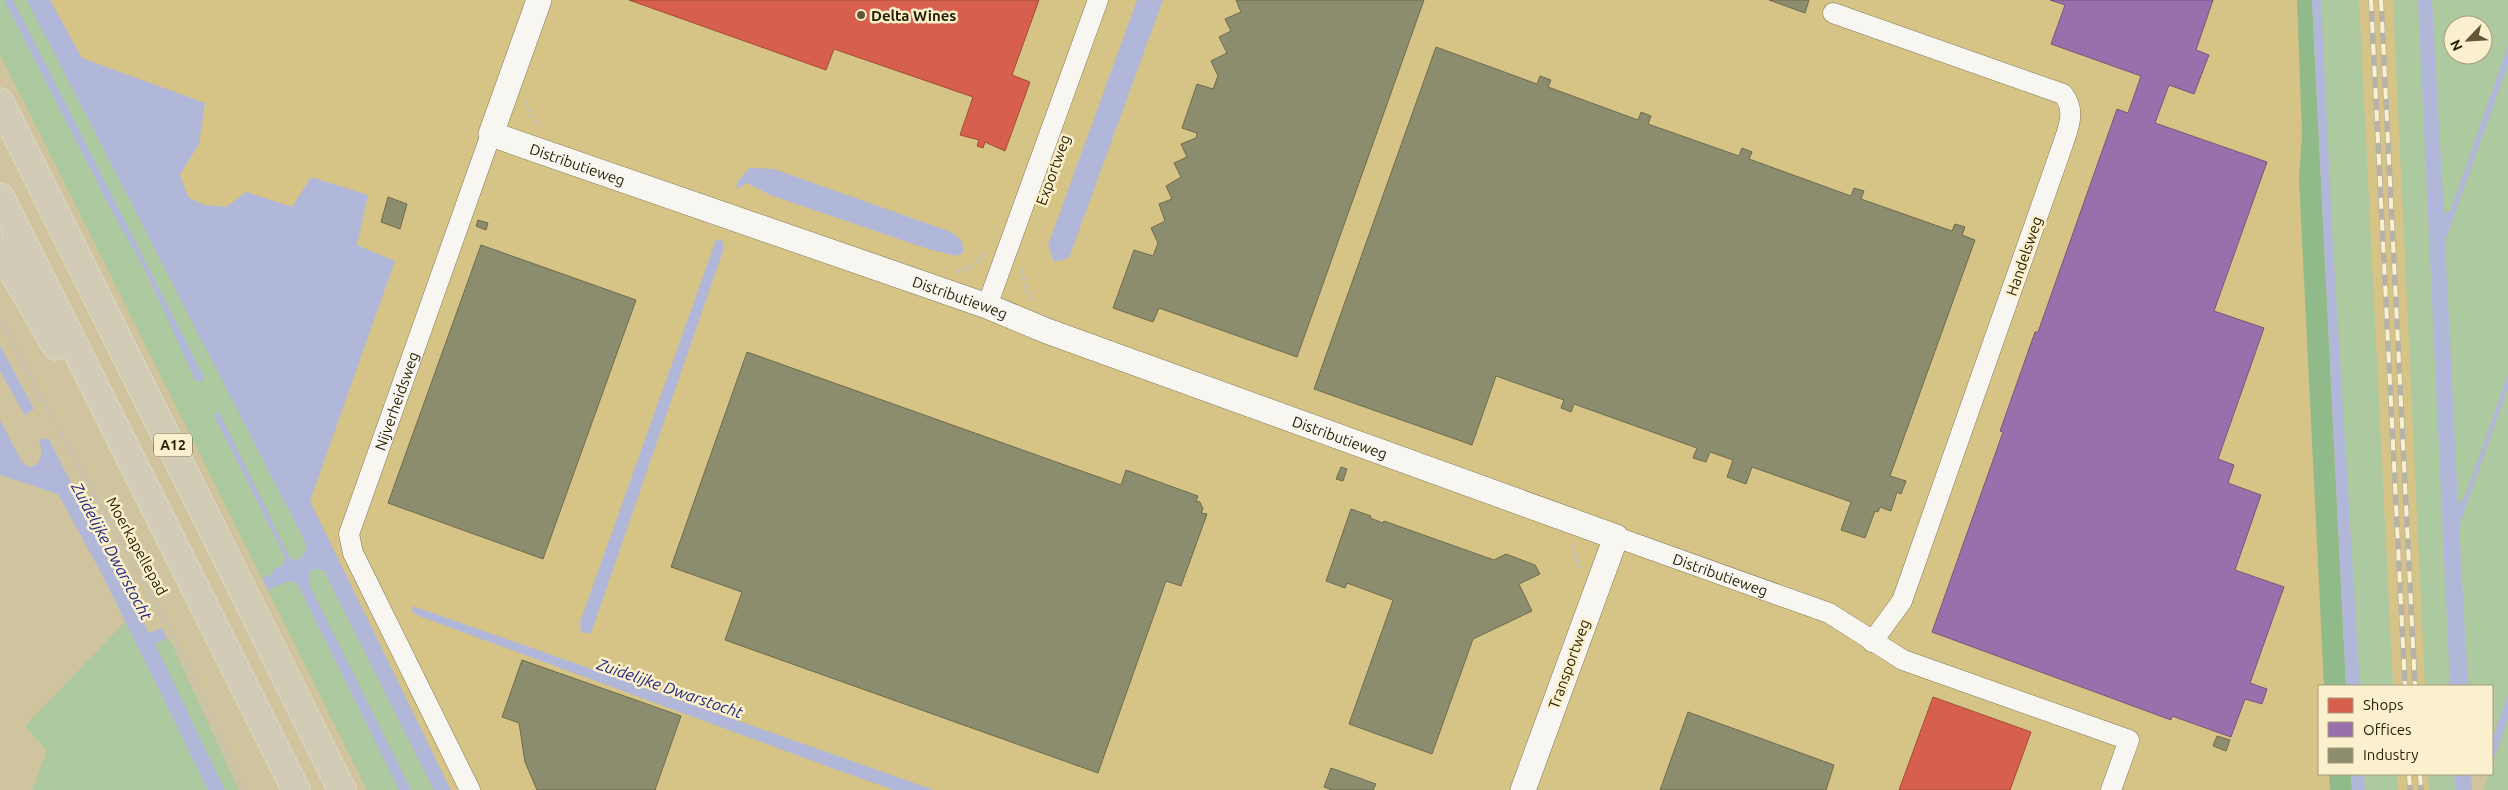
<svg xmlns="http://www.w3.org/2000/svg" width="2508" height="790" font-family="Ubuntu,sans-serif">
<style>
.built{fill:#d6c486}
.green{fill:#acc99f;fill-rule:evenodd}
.forest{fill:#91ba8a}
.water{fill:#b0b7d9}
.shops{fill:#d6604d;stroke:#a24c36}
.offices{fill:#9970ab;stroke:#775778}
.industry{fill:#8c8c6e;stroke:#6e6b4d}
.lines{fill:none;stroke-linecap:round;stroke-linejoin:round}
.minor-casing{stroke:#80785c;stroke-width:21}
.tertiary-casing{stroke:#80785c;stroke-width:26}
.motorway-casing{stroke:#e9e4d3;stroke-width:29}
.path{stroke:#c6c2b6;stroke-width:3;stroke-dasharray:5 2.5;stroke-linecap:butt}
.minor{stroke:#f8f6f0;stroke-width:20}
.tertiary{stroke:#f8f6f0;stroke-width:25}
.motorway{stroke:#d2ccb7;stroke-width:28}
.rail-casing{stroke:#b6b2a8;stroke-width:5.5}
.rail{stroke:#fbf0cd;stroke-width:4;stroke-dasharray:11;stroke-linecap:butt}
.poi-dot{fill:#625838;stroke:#fbf0cd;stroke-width:2}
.labels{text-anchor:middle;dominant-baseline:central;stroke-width:5;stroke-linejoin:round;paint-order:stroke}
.shield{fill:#fbf0cd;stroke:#675d3e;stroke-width:1}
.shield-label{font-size:14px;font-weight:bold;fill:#271e01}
.poi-label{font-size:15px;font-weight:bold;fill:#271e01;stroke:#fbf0cd;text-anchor:start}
.street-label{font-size:15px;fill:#271e01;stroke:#fbf0cd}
.water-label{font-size:16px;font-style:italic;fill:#21267f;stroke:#fbf0cd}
</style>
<rect width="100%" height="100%" fill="#cfc49d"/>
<!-- built -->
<g class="built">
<path d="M34 0H2307L2350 686H2319V774H2356L2357 790H434Z"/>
<path d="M2359 0H2393L2425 686H2393Z"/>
<path d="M2397 774H2428L2429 790H2398Z"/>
</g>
<!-- green -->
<g class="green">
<path d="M0 0H4L119 225 140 257 149 282 204 377 13 0H27L303 538 307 549 301 558 296 560 290 558 220 414 218 413 215 414 285 557 284 565 273 569 274 573 262 578 0 54Z"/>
<path d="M2321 0H2359L2393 686H2360L2333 245Z"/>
<path d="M2393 0H2418L2450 686H2425Z"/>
<path d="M2432 0H2508V45L2451 210 2446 214 2444 213ZM2453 25H2483V55H2453Z"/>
<path d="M2508 65V374L2468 488 2463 499 2458 503 2445 241Z"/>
<path d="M2508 388V694L2492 740V686H2468L2459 526Z"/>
<path d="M316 569 324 571 434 790H411L309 584V571Z"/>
<path d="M288 581 297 582 399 790H367L268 590Z"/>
<path d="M125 622 208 790H32L47 751 25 726Z"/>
<path d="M167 638 170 640 239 790H225L154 644Z"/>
<path d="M2508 718V790H2483L2489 774H2492V765Z"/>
<path d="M2364 774H2397L2398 790H2365Z"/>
<path d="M2428 774H2454L2455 790H2429Z"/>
</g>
<!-- forest -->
<g class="forest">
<path d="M2297 0H2312L2346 686H2324L2299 178 2302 134Z"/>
<path d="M2329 774H2351L2352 790H2330Z"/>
</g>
<!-- water -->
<g class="water">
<path d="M4 0H13L204 377 203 380 199 382 195 380C171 328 150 273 119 225Z"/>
<path d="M27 0H50L82 58 205 103 199 144 180 175 188 197 204 205 226 207 246 192 292 207 311 177 368 195 357 245 395 261 310 501 451 790H434L324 571 316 569 309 571V584L411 790H399L297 583 288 581 268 590 262 578 274 573 273 569 284 565 285 557 214 415 218 412 220 414 290 558 296 560 301 558 307 549 303 538Z"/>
<path d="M1137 0H1163L1069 258 1054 262 1048 245Z"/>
<path d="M2312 0H2321L2333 245 2360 686H2346Z"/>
<path d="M2418 0H2432L2444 214 2451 210 2508 45V65L2445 241 2458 503 2463 499 2468 488 2508 374V388L2459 526 2468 686H2450Z"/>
<path d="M749 168 774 169 951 232 961 240 964 252 956 256 928 249 770 195 747 183 736 189 738 181Z"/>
<path d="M722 239 724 248 591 633H581L580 622 716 240Z"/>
<path d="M0 346 34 409 25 415 0 371Z"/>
<path d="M0 420 22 462 29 467 38 464 42 451 39 440 48 438 149 633 162 628 167 638 155 644 225 790H208L103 576 58 494 0 475Z"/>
<path d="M413 606 934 790H894L837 770 419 616 412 612Z"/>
<path d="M2508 694V718L2492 765V740Z"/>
<path d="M2351 774H2364L2365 790H2352Z"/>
<path d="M2454 774H2471L2472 790H2455Z"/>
</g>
<!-- shops -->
<g class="shops">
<path d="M629 0H1039L1012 75 1030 82 1005 151 985 142 983 148 977 146 979 140 960 135 973 97 834 49 826 70Z"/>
<path d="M1933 697 2031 732 2010 790H1899Z"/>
</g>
<!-- offices -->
<path class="offices" d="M2050 0H2213L2196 50 2209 55 2194 94 2169 85 2155 123 2267 162 2214 311 2264 328 2218 459 2234 465 2228 483 2261 495 2235 570 2284 587 2250 683 2267 689 2262 704 2245 699 2231 737 2172 716 2171 720 1932 632 2003 432 2000 431 2035 332H2038L2117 109 2128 113 2141 76 2051 44 2065 5Z"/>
<!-- industry -->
<g class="industry">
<path d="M1236 0H1424L1297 357 1159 308 1153 322 1113 308 1134 250 1153 256 1158 243 1151 228 1165 221 1159 204 1172 199 1166 186 1181 177 1174 163 1187 157 1181 144 1196 138 1197 133 1182 128 1197 84 1213 89 1218 76 1211 61 1227 53 1219 37 1231 31 1225 19 1241 12Z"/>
<path d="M1769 0H1809L1805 13Z"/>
<path d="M1436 47 1537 84 1540 76 1551 80 1548 87 1638 120 1641 112 1651 116 1648 124 1739 156 1742 148 1752 152 1749 159 1851 196 1854 188 1864 191 1861 199 1952 231 1955 224 1965 227 1962 235 1975 240 1890 476 1906 481 1901 494 1897 492 1891 511 1880 507 1878 512 1875 511 1865 538 1841 530 1851 502 1752 467 1746 484 1727 477 1733 460 1710 452 1706 462 1693 458 1697 448 1574 404 1571 412 1561 408 1564 400 1496 376 1472 445 1314 389Z"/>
<path d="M388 197 407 204 400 229 381 222Z"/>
<path d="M478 220 488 223 486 230 476 226Z"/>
<path d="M481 245 636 300 543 559 388 503Z"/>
<path d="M747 352 1121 485 1126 470 1198 496 1196 501 1200 502 1203 509 1201 513 1207 514 1181 586 1166 581 1098 773 725 640 742 592 671 567Z"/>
<path d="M1341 467 1347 469 1343 481 1336 479Z"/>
<path d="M1351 509 1371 516 1370 518 1383 523 1384 521 1494 560 1506 554 1535 565 1540 574 1519 584 1532 611 1473 639 1432 754 1349 724 1393 600 1347 583 1345 588 1326 581Z"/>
<path d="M522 660 681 716 655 790H537L525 762 519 723 502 717Z"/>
<path d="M1688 712 1834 765 1826 790H1660Z"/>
<path d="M2217 736 2230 740 2226 751 2213 746Z"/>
<path d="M1331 768 1376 784 1373 790H1332L1324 787Z"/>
</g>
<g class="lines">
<!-- minor casing -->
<g class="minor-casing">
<g id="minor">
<path d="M1833 13 2063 94C2076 110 2069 126 2063 144L1902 601 1872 642"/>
<path d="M987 306 1098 0"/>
<path id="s1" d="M1616 537 1829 613 1903 660 2129 740 2111 790"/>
<path id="s2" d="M470 790 353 553 349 534 491 134"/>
</g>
</g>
<!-- tertiary casing -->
<g class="tertiary-casing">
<g id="tertiary">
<path id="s3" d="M539 0 491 134 987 306 1047 331 1616 537 1523 790"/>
</g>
</g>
<!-- motorway casing -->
<g class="motorway-casing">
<g id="motorway">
<path d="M0 102 342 790"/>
<path d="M0 197 296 790"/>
<path d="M0 249 56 346"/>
</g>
</g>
<!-- path -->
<g class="path">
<path d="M526 100 529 113 540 127"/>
<path d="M1022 269 1025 288 1035 302"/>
<path d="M955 272 970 268 985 253"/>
<path d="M0 319 64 440 174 637 244 790"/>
<path d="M1572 544 1580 569"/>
</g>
<!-- minor -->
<use href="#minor" class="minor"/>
<!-- tertiary -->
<use href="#tertiary" class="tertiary"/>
<!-- motorway -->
<use href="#motorway" class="motorway"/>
<!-- rail casing -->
<g class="rail-casing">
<g id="rail">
<path d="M2371 0 2405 686"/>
<path d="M2381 0 2415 686"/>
<path d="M2409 774 2410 790"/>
<path d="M2420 774 2421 790"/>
</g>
</g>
<!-- rail -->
<use href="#rail" class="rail"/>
</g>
<!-- markers -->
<circle class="poi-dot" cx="861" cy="15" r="5"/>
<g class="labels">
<!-- shield labels -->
<rect class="shield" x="154" y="433.5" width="38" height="23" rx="4"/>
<g class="shield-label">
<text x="173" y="445">A12</text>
</g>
<!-- poi labels -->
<g class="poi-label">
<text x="871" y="15">Delta Wines</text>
</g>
<!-- street labels -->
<g class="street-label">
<text stroke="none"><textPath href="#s3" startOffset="234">Distributieweg</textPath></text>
<text transform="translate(1053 170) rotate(-70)">Exportweg</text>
<text transform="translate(2024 256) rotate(-71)">Handelsweg</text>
<text stroke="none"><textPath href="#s3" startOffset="639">Distributieweg</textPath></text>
<text stroke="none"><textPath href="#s2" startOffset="425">Nijverheidsweg</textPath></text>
<text stroke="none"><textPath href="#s3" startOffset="1044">Distributieweg</textPath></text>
<text transform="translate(137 546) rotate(61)">Moerkapellepad</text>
<text stroke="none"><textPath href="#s1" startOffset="111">Distributieweg</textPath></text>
<text transform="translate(1569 664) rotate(-70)">Transportweg</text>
</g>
<!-- water labels -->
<g class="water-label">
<text transform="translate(112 551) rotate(62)">Zuidelijke Dwarstocht</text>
<text transform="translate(670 688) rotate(19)">Zuidelijke Dwarstocht</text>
</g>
</g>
<!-- legend -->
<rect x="2318" y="685" width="175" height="90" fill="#fbf0cd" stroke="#a69c7b"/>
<rect x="2328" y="698" width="25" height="15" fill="#d6604d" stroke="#a69c7b"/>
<text x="2363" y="710" font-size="15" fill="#271e01">Shops</text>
<rect x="2328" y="722" width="25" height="15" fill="#9970ab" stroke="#a69c7b"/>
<text x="2363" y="735" font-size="15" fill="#271e01">Offices</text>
<rect x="2328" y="748" width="25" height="15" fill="#8c8c6e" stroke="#a69c7b"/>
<text x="2363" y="760" font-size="15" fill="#271e01">Industry</text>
<!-- north arrow -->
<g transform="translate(2468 40) rotate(245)"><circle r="24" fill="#fbf0cd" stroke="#a69c7b"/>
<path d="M0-4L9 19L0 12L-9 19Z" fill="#625838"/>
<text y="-8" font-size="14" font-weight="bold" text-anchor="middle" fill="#271e01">N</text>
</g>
</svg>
